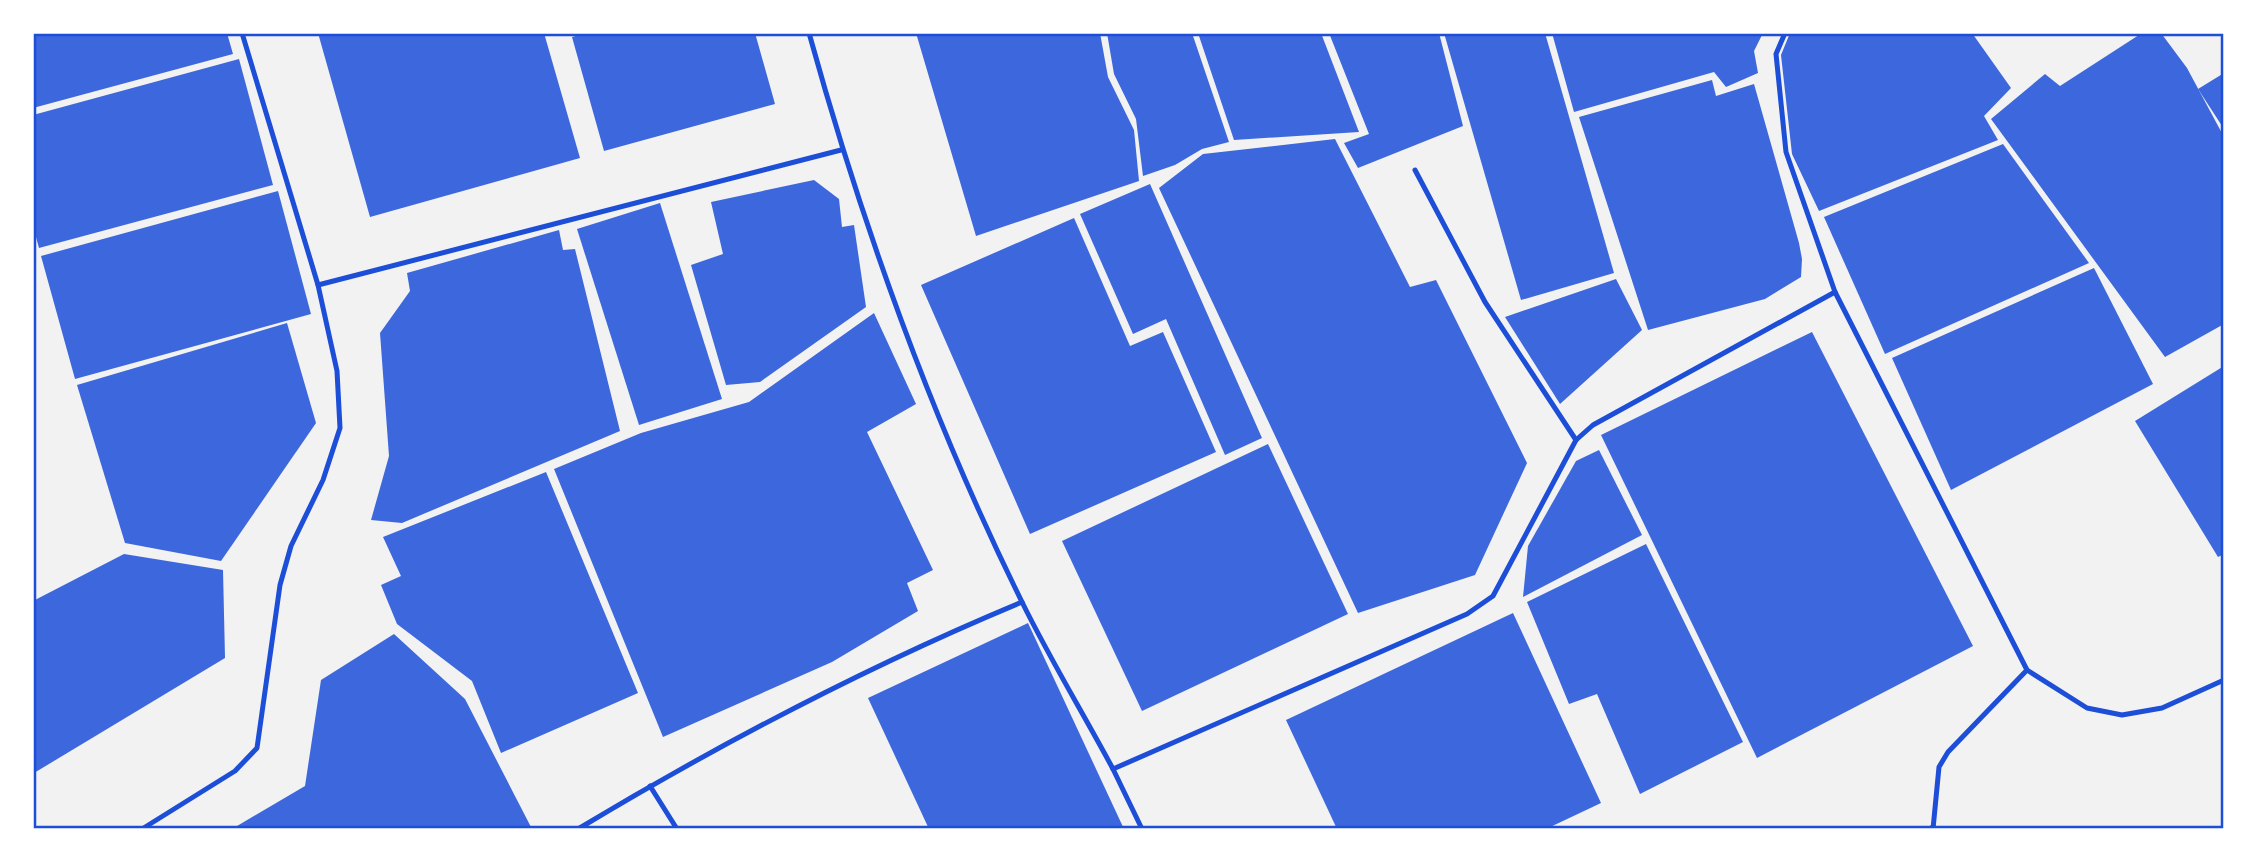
<svg xmlns="http://www.w3.org/2000/svg" width="2257" height="862" font-family="Montserrat,sans-serif">
<style>
.building{fill:#3d67dc}
.lines{fill:none;stroke-linecap:round;stroke-linejoin:round}
.service{stroke:#1d4ed8;stroke-width:5}
.minor{stroke:#1d4ed8;stroke-width:7}
.neatline{fill:none;stroke:#1d4ed8;stroke-width:2.5}
</style>
<rect width="100%" height="100%" fill="#f2f2f2"/>
<!-- building -->
<g class="building">
<path d="M33 33H227L233 54 33 108Z"/>
<path d="M318 33H544L580 158 370 217Z"/>
<path d="M587 33H755L775 104 604 151 572 37Z"/>
<path d="M916 33H1100L1108 77 1134 130 1139 181 976 236Z"/>
<path d="M1107 33H1192L1229 142 1202 149 1175 165 1143 176 1136 119 1114 74Z"/>
<path d="M1198 33H1321L1359 132 1234 140Z"/>
<path d="M1329 33H1439L1463 126 1358 168 1344 143 1369 134Z"/>
<path d="M1444 33H1545L1614 273 1521 300Z"/>
<path d="M1552 33H1763L1754 51 1758 73 1726 87 1714 72 1574 112Z"/>
<path d="M1790 33H1972L2011 88 1984 116 1998 140 1819 211 1792 154 1781 55Z"/>
<path d="M2142 33H2161L2187 68 2224 137V324L2165 357 1991 119 2045 74 2060 86Z"/>
<path d="M239 59 273 185 39 248 33 226V115Z"/>
<path d="M2224 73V129L2198 89Z"/>
<path d="M1712 80 1716 96 1754 84 1799 243 1802 259 1801 277 1765 299 1648 330 1579 117Z"/>
<path d="M1335 139 1410 287 1436 280 1527 463 1475 575 1358 613 1159 188 1203 154Z"/>
<path d="M2003 144 2089 263 1885 354 1824 217Z"/>
<path d="M814 180 839 199 842 227 854 225 866 307 760 382 726 385 691 265 723 254 711 202Z"/>
<path d="M1150 184 1262 438 1225 455 1166 319 1133 334 1080 214Z"/>
<path d="M278 191 311 314 75 379 41 256Z"/>
<path d="M660 203 722 399 639 425 577 229Z"/>
<path d="M1074 218 1130 346 1163 332 1216 452 1030 534 921 285Z"/>
<path d="M559 230 563 250 575 249 620 431 402 523 371 520 389 456 380 333 410 291 407 273Z"/>
<path d="M2094 268 2153 384 1951 490 1892 358Z"/>
<path d="M1616 279 1642 330 1560 404 1505 317Z"/>
<path d="M874 313 916 404 867 432 933 570 907 583 918 611 832 662 663 737 554 469 641 433 749 402Z"/>
<path d="M287 323 316 423 221 561 125 543 77 385Z"/>
<path d="M1812 332 1973 646 1757 758 1601 435Z"/>
<path d="M2224 366V554L2218 557 2135 421Z"/>
<path d="M1268 444 1348 614 1142 711 1062 541Z"/>
<path d="M1599 450 1642 535 1523 597 1528 546 1576 461Z"/>
<path d="M546 472 638 693 501 753 472 681 397 624 381 585 401 576 383 537Z"/>
<path d="M1646 544 1743 742 1640 794 1597 694 1569 704 1527 602Z"/>
<path d="M124 554 223 570 225 658 34 773 33 601Z"/>
<path d="M1513 613 1601 803 1546 829H1337L1286 720Z"/>
<path d="M1028 623 1124 829H929L868 698Z"/>
<path d="M394 634 465 699 532 829H232L305 786 321 680Z"/>
</g>
<g class="lines">
<!-- service -->
<g class="service">
<path d="M809 33C863 228 932 420 1022 602 1050 659 1083 713 1113 769"/>
<path d="M1785 33 1776 54 1786 152 1835 292 2027 670 2087 708 2122 715 2162 708 2224 680"/>
<path d="M1415 170 1485 302 1576 440"/>
<path d="M318 285 841 150"/>
<path d="M650 786 677 829"/>
<path d="M142 829 235 771 257 748 280 585 291 546 323 480 340 428 337 371 318 285 242 33"/>
<path d="M578 829C721 743 868 666 1022 602"/>
<path d="M1142 829 1113 769 1467 614 1493 596 1576 440 1593 425 1835 292"/>
<path d="M1933 829 1939 767 1948 752 2027 670"/>
</g>
<!-- minor -->
<path class="minor" d="M1933 828V829"/>
</g>
<!-- border -->
<rect width="2257" height="862" fill="none" stroke="#ffffff" stroke-width="70"/>
<rect x="35" y="35" width="2187" height="792" class="neatline"/>
</svg>
